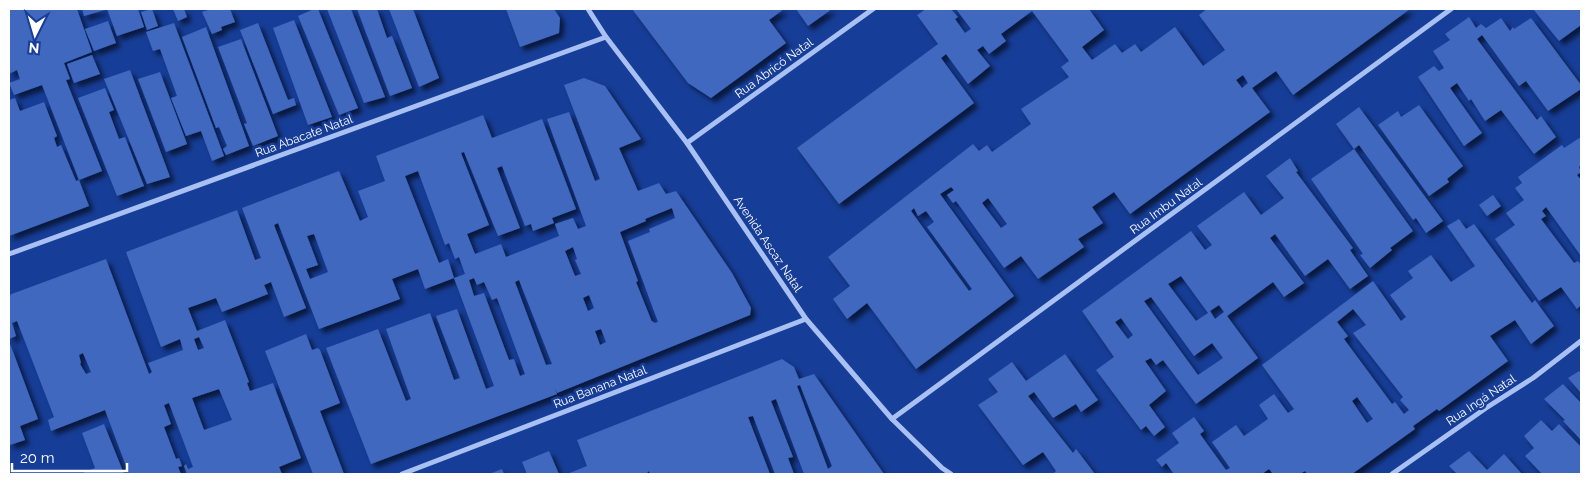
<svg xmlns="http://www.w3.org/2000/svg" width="1590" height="483" font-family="Raleway,sans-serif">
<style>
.building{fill:#3f67bf;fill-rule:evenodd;filter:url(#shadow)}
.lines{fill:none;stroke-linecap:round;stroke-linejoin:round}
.minor{stroke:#a9c0f2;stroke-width:5}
.labels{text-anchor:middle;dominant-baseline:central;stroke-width:5;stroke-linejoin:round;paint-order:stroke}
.street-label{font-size:12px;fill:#fff;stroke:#163d97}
</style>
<defs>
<filter id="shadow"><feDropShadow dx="4.5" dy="4.5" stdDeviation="2.5" flood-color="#0009"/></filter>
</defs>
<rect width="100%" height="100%" fill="#163d97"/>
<!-- building -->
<g class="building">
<path d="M9 9H77L92 52 64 63 70 79 66 80 102 171 79 180 42 85 14 95 9 83 20 79 17 70 9 74Z"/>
<path d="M82 9H105V10L84 16Z"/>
<path d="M107 9H138L144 27 117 36Z"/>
<path d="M152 9 158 26 147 30 141 12Z"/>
<path d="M173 9H184L187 17 178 21Z"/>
<path d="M211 9H230L235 22 221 27 222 30 212 34 202 12Z"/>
<path d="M314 9H318L358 108 339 115 298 16Z"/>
<path d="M327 9H351L385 97 364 103Z"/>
<path d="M357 9H377L387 38 392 36 412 88 390 96Z"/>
<path d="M389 9H413L439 78 419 87Z"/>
<path d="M506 9H554L560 18 559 33 520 47Z"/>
<path d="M632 9H784L769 20 786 43 711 98 688 83Z"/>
<path d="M796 9H832L808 26Z"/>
<path d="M926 9H951L958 17 955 19 965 33 971 29 956 9H1089L1104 30 1082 47 1092 60 1115 44 1122 53 1135 44 1141 52 1175 27 1203 66 1225 50 1199 15 1207 9H1410L1293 95 1276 71 1252 88 1270 112 1130 214 1114 192 1092 207 1103 223 1078 239 1084 247 1038 279 1021 256 1004 268 956 201 953 203 947 195 954 190 951 187 940 194 1014 296 916 369 867 303 847 319 833 299 850 286 828 257 973 144 979 151 987 145 992 152 1031 124 1021 109 1069 77 1061 67 1069 61 1032 11 1001 34 1006 41 989 54 983 46 977 50 990 66 968 84 946 54 941 58 974 103 839 204 797 148 938 44 917 15ZM1243 75 1248 83 1242 88 1236 80ZM988 198 1007 224 1001 228 982 203ZM914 208 918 216 926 211 934 222 927 227 972 289 969 291 911 211Z"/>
<path d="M1533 9H1581V25L1559 41Z"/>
<path d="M1469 17 1476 28 1481 24 1486 28 1501 18 1510 31 1513 27 1514 29 1531 18 1581 85V89L1548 111 1526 81 1519 86 1482 35 1477 39 1537 120 1541 116 1556 137 1534 154 1501 110 1485 121 1471 99 1469 101 1457 83 1450 88 1482 133 1464 146 1418 77 1434 66 1439 71 1444 68 1433 51 1450 40 1445 34Z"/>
<path d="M294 20 332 117 308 125 273 28Z"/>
<path d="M108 21 116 43 94 51 85 29Z"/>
<path d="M174 23 224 156 212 161 201 131 186 136 171 98 177 96 160 49 153 51 146 32Z"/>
<path d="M258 23 288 100 294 98 296 105 273 114 240 30Z"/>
<path d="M206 27 249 146 226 155 223 149 227 146 219 127 216 128 182 37Z"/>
<path d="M241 39 278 136 253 146 244 124 247 123 218 47Z"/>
<path d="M92 55 100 74 74 83 67 64Z"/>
<path d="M130 70 170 177 147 184 104 79Z"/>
<path d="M160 72 187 144 166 152 138 79Z"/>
<path d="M584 78 605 86 641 139 619 148 638 191 659 183 666 194 676 191 732 273 751 308 750 315 557 393 554 387 557 394 371 464 326 348 378 329 406 401 411 399 386 329 430 313 454 380 460 378 436 316 457 309 486 389 494 386 454 278 465 274 459 257 455 259 449 243 445 245 418 171 405 176 439 263 448 259 454 278 425 289 418 269 392 279 400 299 319 329 278 223 274 225 306 308 284 317 271 282 264 285 268 294 222 312 216 298 188 308 197 331 225 320 249 382 247 383 250 391 273 383 301 458 279 467 282 474H187L184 466 186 464 188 469 193 467 169 403 164 405 171 424 164 427 176 459 179 458 182 466 178 467 181 474H129L105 410 51 431 48 420 54 417 17 321 12 323 16 336 9 339V295L106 259 149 374 152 372 148 363 183 350 180 339 161 347 126 252 237 210 255 260 261 258 242 208 339 171 360 221 368 217 358 191 385 181 376 156 483 115 492 138 542 119 576 209 552 218 554 223 533 231 531 224 525 226 502 166 497 168 520 228 498 236 464 152 461 153 489 225 467 234 475 254 501 244 506 257 559 236 555 224 573 218 578 229 586 226 547 119 569 112 595 181 600 179 564 85ZM672 208 675 218 649 229 650 232 628 241 658 322 654 323 653 321 652 322 636 282 638 281 620 232 646 221 645 219ZM314 234 328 272 310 279 306 269 318 265 307 236ZM573 247 577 259 575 260 581 274 575 276 565 251ZM474 278 477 285 484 282 492 300 497 298 525 374 520 376 514 359 509 360 484 293 474 296 469 280ZM519 280 552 364 546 365 515 282ZM589 295 594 308 588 311 583 298ZM601 329 606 342 600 345 595 331ZM199 337 204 348 198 350 194 339ZM83 353 91 372 86 374 80 364 81 363 79 355ZM219 389 232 420 204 430 192 398Z"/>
<path d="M105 88 114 110 109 112 119 139 125 137 144 186 117 196 78 98Z"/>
<path d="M15 98 20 111 44 102 57 136 54 138 57 147 61 145 76 181 79 180 89 206 9 236V100Z"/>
<path d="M1419 105 1463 166 1447 179 1449 182 1429 196 1378 125 1398 111 1401 117Z"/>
<path d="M1359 107 1443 221 1426 233 1416 218 1413 220 1359 145 1354 149 1413 231 1390 248 1392 250 1370 268 1360 255 1363 254 1311 179 1354 149 1336 124Z"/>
<path d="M1581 137V165L1579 167 1581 172 1577 175 1581 180V256L1546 207 1542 211 1546 216 1541 219 1574 263 1578 261 1581 265V305L1577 309 1561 287 1539 301 1495 239 1515 225 1506 213 1524 200 1515 188 1522 183 1518 177 1562 145 1564 148Z"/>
<path d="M1290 158 1298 171 1296 172 1353 248 1350 250 1368 276 1350 289 1328 259 1305 276 1275 234 1270 238 1304 283 1284 297 1273 282 1227 316 1258 358 1196 404 1163 360 1156 365 1151 358 1145 361 1166 391 1149 405 1165 427 1154 436 1146 426 1141 430 1096 370 1114 357 1082 311 1191 231 1205 250 1212 245 1197 226 1244 192 1261 215 1284 198 1266 176ZM1181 276 1208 313 1196 321 1168 284ZM1151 297 1194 356 1212 343 1223 358 1198 375 1144 301ZM1219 305 1224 312 1215 319 1210 311ZM1121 318 1133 335 1128 339 1115 322Z"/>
<path d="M1493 195 1501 206 1487 216 1479 205Z"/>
<path d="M1459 219 1466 229 1474 224 1532 303 1535 300 1554 326 1531 344 1515 320 1490 336 1508 361 1439 411 1437 409 1413 426 1415 429 1352 474H1307L1305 471 1300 474H1273L1269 469 1262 474H1174L1166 463 1162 467 1156 460 1179 443 1172 433 1194 417 1204 431 1200 434 1226 470 1230 468 1212 442 1236 425 1244 436 1268 419 1259 405 1274 394 1288 413 1294 409 1262 365 1373 281 1401 321 1406 317 1390 295 1413 278 1408 271 1431 255 1451 282 1475 266 1447 226ZM1353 309 1366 325 1353 333 1403 397 1400 400 1409 410 1404 414 1395 402 1392 404 1344 339 1348 336 1337 322ZM1357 397 1373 419 1367 423 1352 401Z"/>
<path d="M306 334 312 350 318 348 320 350 340 403 320 411 344 474H313L265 351Z"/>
<path d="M9 341 38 419 20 426 25 440 10 445 9 440Z"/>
<path d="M1065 354 1098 400 1081 412 1076 404 1053 418 1034 392 1028 396 1073 453 1076 449 1095 474H1053L1056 471 1043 452 1023 465 978 405 998 392 988 379 1012 362 1026 381Z"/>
<path d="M782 359 794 367 799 379 814 374 884 474H804L776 399 771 401 793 457 788 458 794 474H775L753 416 748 417 770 474H650L649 471 646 474H567L587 466 577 440ZM800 385 832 466 828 469 797 386Z"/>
<path d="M1579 371 1581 374V393L1568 378Z"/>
<path d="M1563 384 1581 403V440L1563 421 1565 420 1544 399Z"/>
<path d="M1541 420 1552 431 1559 424 1581 447V474H1542L1525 456 1534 448 1524 436Z"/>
<path d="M104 424 124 474H80L95 468 82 433Z"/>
<path d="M549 451 559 474H527L522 462Z"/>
<path d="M1469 451 1487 470 1504 454 1522 474H1457L1449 466Z"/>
<path d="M502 469 504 474H489Z"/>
</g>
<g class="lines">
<!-- minor -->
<g class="minor">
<path d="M588 9 606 37 687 143 806 319 892 419 942 468 951 474"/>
<path d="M687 143 873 9"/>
<path d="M9 254 606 37"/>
<path d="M892 419 1451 9"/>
<path d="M402 474 806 319"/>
<path d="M1392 474 1486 408 1533 378 1581 341"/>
</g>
</g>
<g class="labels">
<!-- street labels -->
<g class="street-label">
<text transform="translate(774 68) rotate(-36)">Rua Abricó Natal</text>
<text transform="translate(304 136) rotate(-20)">Rua Abacate Natal</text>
<text transform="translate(1166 206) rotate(-36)">Rua Imbu Natal</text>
<text transform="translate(768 244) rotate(56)">Avenida Ascaz Natal</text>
<text transform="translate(600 387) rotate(-21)">Rua Banana Natal</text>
<text transform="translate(1481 400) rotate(-34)">Rua Ingá Natal</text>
</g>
</g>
<!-- border -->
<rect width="1590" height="483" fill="none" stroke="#ffffff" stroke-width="20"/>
<!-- north arrow -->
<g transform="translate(35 35) rotate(185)" stroke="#163d97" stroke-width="4" paint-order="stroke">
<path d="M0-4L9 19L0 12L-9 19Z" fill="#ffffff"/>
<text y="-8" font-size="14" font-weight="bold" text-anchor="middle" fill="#ffffff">N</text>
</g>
<!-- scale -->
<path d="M12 463v8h115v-8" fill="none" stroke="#ffffff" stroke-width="2.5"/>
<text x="20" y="463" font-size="15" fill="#ffffff" stroke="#163d97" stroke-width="4" paint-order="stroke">20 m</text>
</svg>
